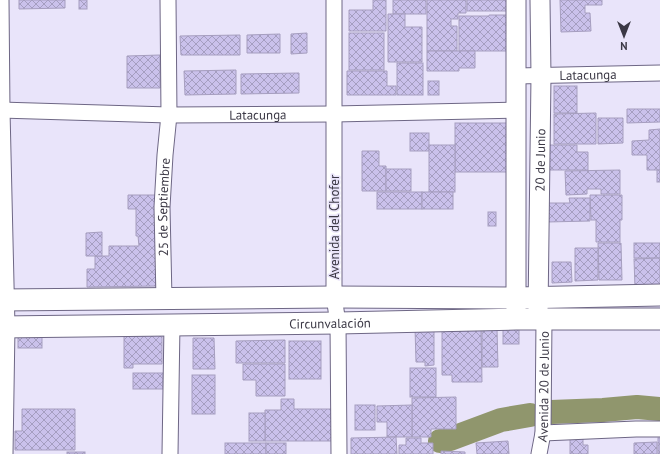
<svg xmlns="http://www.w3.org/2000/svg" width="660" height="454" font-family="'PT Sans',sans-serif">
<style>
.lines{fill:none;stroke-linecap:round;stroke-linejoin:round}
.river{stroke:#90966d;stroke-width:24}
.building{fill:url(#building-cross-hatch);stroke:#a69ebf}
.minor-casing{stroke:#6e6785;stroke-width:17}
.tertiary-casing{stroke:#6e6785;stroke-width:21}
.secondary-casing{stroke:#6e6785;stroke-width:23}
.minor{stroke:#fff;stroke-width:15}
.tertiary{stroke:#fff;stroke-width:19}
.secondary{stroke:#fff;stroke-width:21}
.labels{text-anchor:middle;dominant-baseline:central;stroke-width:3;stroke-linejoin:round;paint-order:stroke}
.street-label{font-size:13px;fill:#3b3845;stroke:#e9e4fa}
</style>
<defs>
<pattern id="building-cross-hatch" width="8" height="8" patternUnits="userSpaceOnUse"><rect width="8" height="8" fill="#cac1eb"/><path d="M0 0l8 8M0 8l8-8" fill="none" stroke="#a59ec0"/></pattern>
</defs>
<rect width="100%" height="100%" fill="#e9e4fa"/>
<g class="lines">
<!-- river -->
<g class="river">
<path d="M551 412 603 410 637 407 660 409"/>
<path d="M440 441 450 439 501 420 530 415"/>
</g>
</g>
<!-- building -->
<g class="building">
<path d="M19 0H65V8L19 9Z"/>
<rect x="79" y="0" width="8" height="9"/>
<path d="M373 0H386V31H349V10H373Z"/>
<rect x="393" y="0" width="33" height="14"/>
<path d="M427 0H466V13H458V19H451V26H457V51H427Z"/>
<rect x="467" y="0" width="46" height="11"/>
<path d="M560 0H602V5H585V13H590L591 31 561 32Z"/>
<path d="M388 14H405V27H422V62H388Z"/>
<path d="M489 15H511V51H459V16H489Z"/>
<path d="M307 33V53L291 54V34Z"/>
<rect x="349" y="33" width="35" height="37"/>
<path d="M280 34V53H247V35Z"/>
<path d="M240 35V55H181L180 36Z"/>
<path d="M427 51H475V68H459V71H427Z"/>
<path d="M160 55V88H127V56Z"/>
<rect x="397" y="63" width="26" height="32"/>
<path d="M236 70V94L185 95 184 71Z"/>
<path d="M347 71H387V86H396V95H347Z"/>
<path d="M299 73V93L241 94V74Z"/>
<rect x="428" y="81" width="11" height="14"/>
<rect x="554" y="86" width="23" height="27"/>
<path d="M627 109H660V122L627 123Z"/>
<path d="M596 113V144H554V114Z"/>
<path d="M598 118H623V143L598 144Z"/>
<rect x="455" y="123" width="53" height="49"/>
<path d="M660 129V170H647V155H632V141L649 140V130Z"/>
<rect x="410" y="133" width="19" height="18"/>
<rect x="429" y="145" width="26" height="47"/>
<path d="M549 145H577V152H588V170H549Z"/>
<path d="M362 151H379V166H386V191H362Z"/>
<rect x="386" y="169" width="25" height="22"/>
<path d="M620 170V194H601V189H587V194L566 195 565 171Z"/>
<rect x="657" y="170" width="3" height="12"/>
<rect x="377" y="192" width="45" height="17"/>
<rect x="422" y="192" width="31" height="17"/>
<path d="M128 195H158L159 286 87 287V269H95V256H109V246H139L138 236H136V209H128Z"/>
<path d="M590 195H622V220H620V242H596V220H591Z"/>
<path d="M569 198H590V221L547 222V203H570Z"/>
<rect x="488" y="212" width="8" height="14"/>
<path d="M102 232V256H86V233Z"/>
<path d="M598 243H621L622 280H599Z"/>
<rect x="634" y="243" width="26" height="15"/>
<path d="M575 248H598V280L575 281Z"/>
<path d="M660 258V287L635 288 634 259Z"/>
<path d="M552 262H571L572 282 552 283Z"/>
<path d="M442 327H481L482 382H452V375H442Z"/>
<path d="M415 328H434V365L425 366V362H416Z"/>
<rect x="503" y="328" width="16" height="16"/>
<path d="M482 329H497L498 367H482Z"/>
<path d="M124 332H162V364H133V368H124Z"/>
<rect x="18" y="335" width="24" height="13"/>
<path d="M193 338H214L215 369H193Z"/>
<path d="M285 340V363H236V341Z"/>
<rect x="289" y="341" width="32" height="38"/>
<path d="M243 364H285V396H256V380H243Z"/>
<rect x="410" y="368" width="26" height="29"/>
<rect x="133" y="373" width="30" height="16"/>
<rect x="192" y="375" width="23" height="39"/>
<path d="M456 397V429H431V437H412V398Z"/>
<path d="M281 399H294V409H331L332 441H265V410H281Z"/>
<rect x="355" y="405" width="20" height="25"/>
<path d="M412 405V437H387V422H377V406Z"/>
<path d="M22 409H75V450H15V431H22Z"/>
<rect x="249" y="413" width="16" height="28"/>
<path d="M396 437 397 454H351V438Z"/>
<path d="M406 438H421V443H433V454H399V445H406Z"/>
<path d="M570 438H583V445H588V454H570Z"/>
<rect x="658" y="438" width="2" height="16"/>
<path d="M508 441 509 454H477L476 443Z"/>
<path d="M657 442V454H634V443Z"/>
<rect x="225" y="443" width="41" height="11"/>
<rect x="266" y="443" width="20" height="11"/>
<path d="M441 451 465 452V454H441Z"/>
<rect x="67" y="452" width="18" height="2"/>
</g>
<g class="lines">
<!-- minor casing -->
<g class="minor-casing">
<g id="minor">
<path d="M1 0 2 110 7 327 5 454"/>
<path d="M334 0V297L338 323 339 454"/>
<path id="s1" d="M516 76 660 73"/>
<path id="s2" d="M0 110 169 115 334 114 516 110"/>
<path id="s3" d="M164 299 162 207 165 155 169 115 168 0"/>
<path d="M543 433 636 429H660"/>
<path d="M170 454 172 324"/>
<path id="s4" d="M539 454 543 433 544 319"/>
</g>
</g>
<!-- tertiary casing -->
<g class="tertiary-casing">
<g id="tertiary">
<path id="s5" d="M538 312 541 76 540 0"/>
<path d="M516 313V0"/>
</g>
</g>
<!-- secondary casing -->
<g class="secondary-casing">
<g id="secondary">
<path d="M0 300 334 297 516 298 660 295"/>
<path id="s6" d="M0 327 338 323 516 319H660"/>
</g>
</g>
<!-- minor -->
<use href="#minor" class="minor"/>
<!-- tertiary -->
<use href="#tertiary" class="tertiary"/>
<!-- secondary -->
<use href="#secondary" class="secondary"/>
</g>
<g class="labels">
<!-- street labels -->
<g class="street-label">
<text stroke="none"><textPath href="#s1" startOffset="72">Latacunga</textPath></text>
<text stroke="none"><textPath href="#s2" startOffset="258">Latacunga</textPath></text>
<text stroke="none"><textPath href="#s5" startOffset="152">20 de Junio</textPath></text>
<text stroke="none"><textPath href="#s3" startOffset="92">25 de Septiembre</textPath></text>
<text transform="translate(334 227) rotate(-90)">Avenida del Chofer</text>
<text stroke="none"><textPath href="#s6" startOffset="330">Circunvalación</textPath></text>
<text stroke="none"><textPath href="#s4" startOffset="68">Avenida 20 de Junio</textPath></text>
</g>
</g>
<!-- north arrow -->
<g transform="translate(624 36) rotate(180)" stroke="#e9e4fa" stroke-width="3" paint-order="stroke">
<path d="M0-3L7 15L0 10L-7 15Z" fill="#3b3845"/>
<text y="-6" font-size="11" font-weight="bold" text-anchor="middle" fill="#3b3845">N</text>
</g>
</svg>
